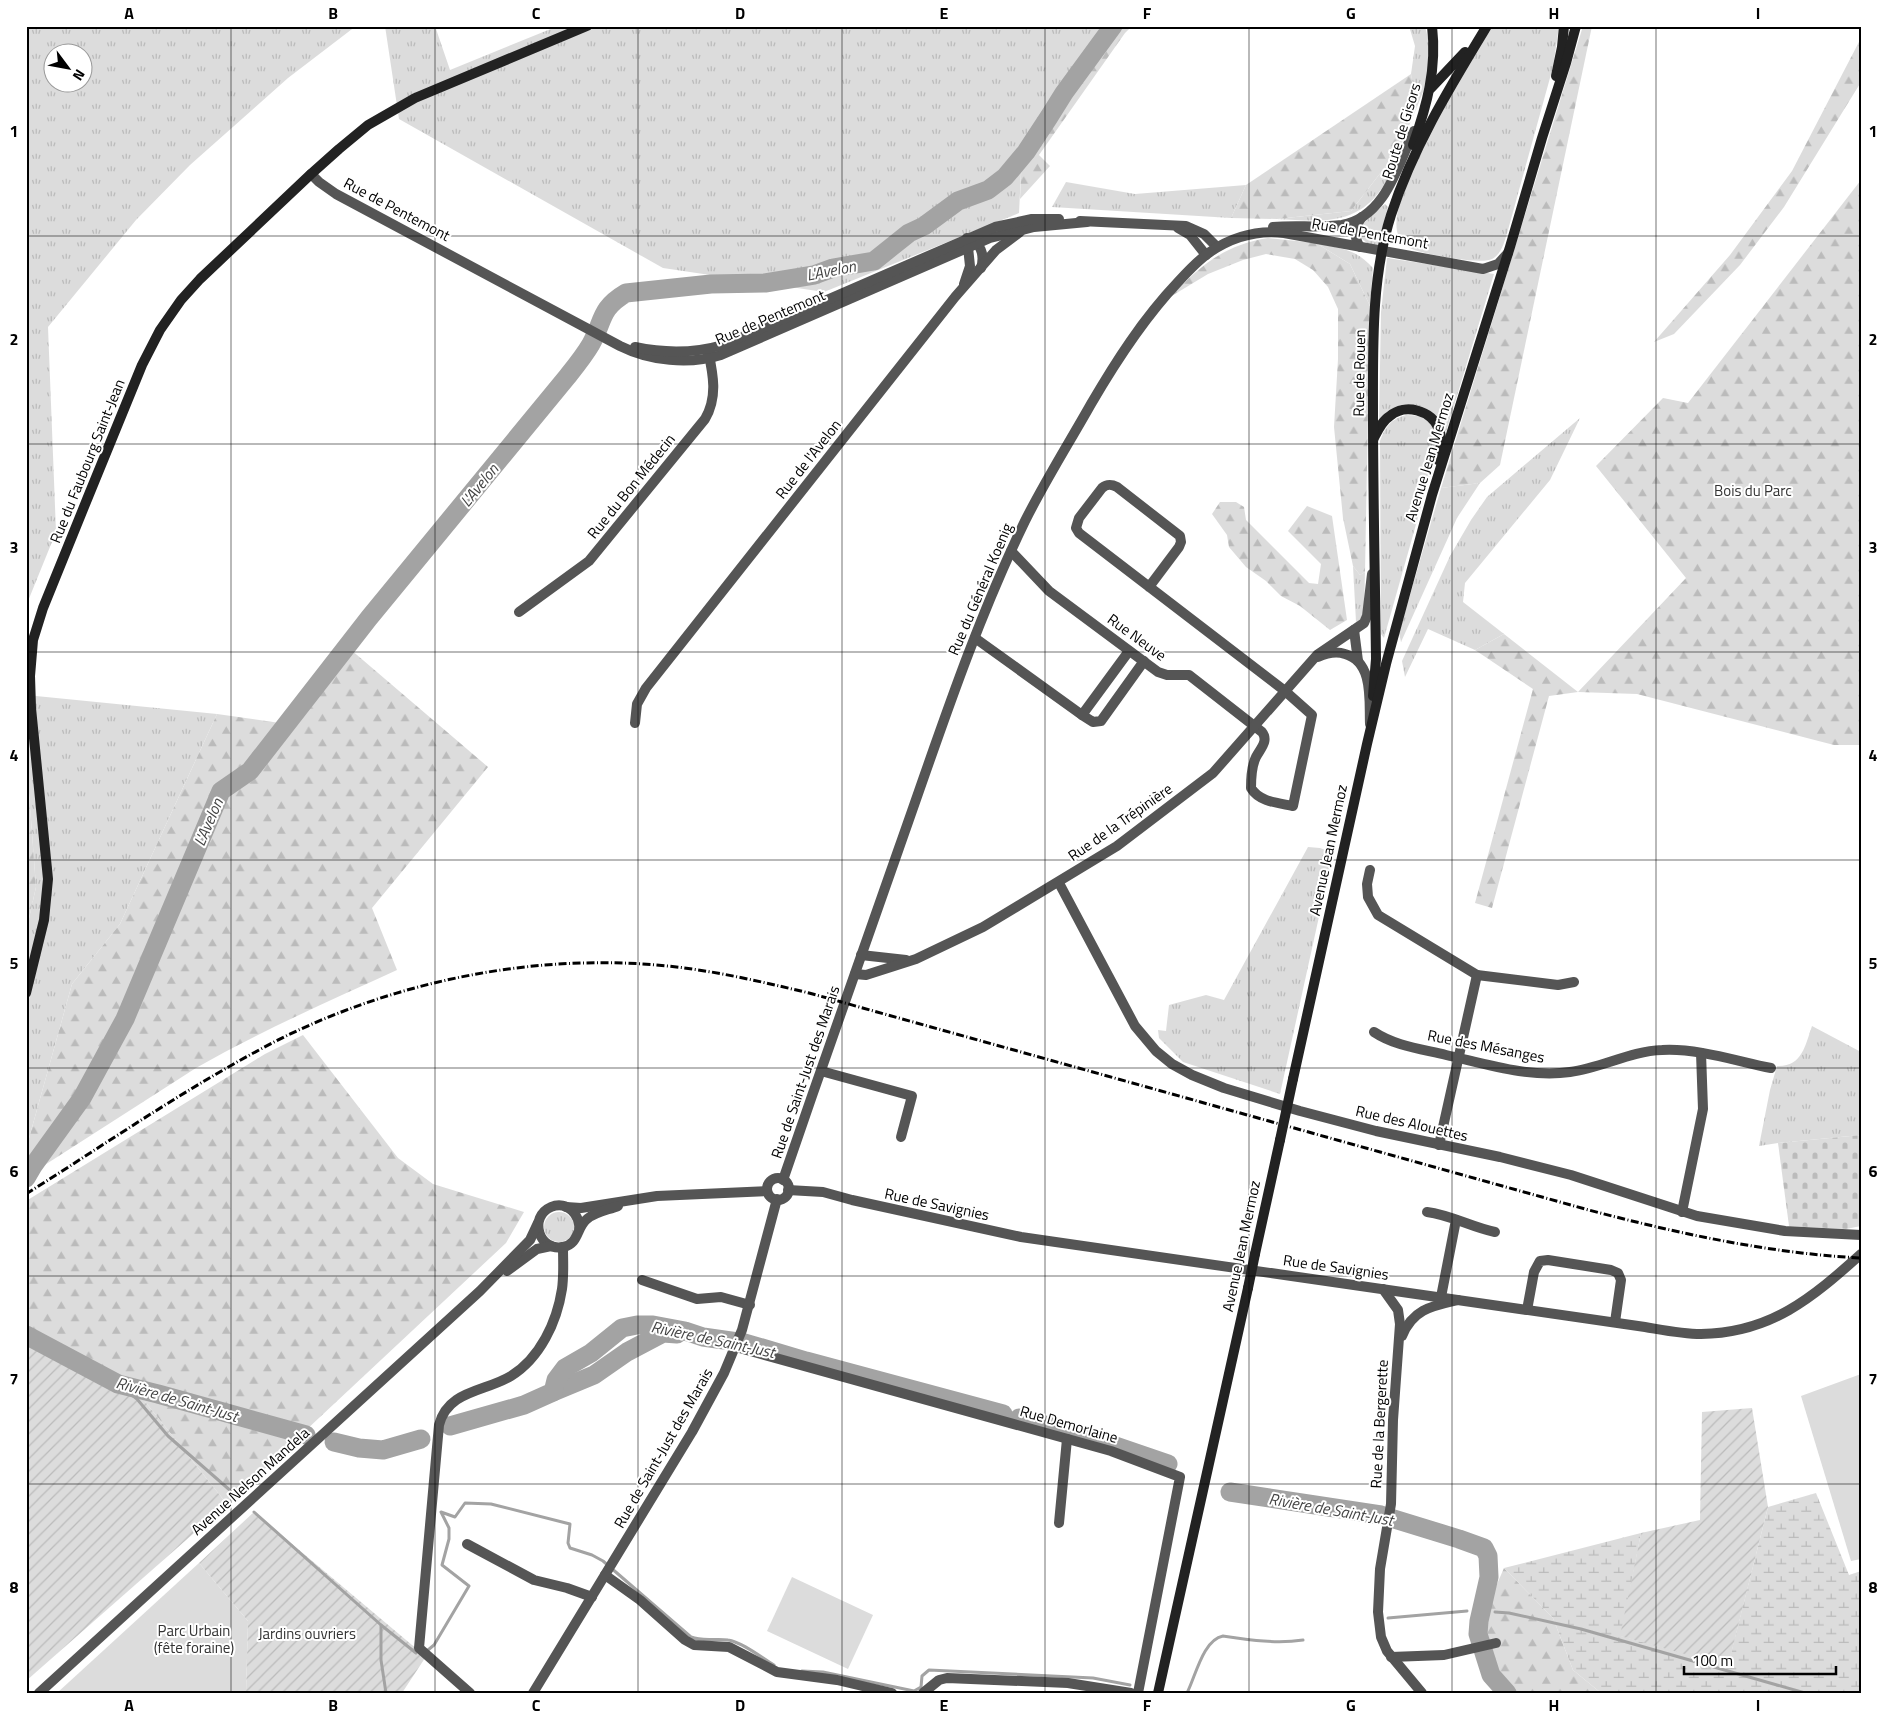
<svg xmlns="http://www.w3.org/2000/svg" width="1887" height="1719" font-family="'Titillium Web',sans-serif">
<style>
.grass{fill:url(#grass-tufts);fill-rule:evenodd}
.forest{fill:url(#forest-firs)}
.wetland{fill:url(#wetland-marsh)}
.cemetery{fill:url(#cemetery-stones)}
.park{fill:#dcdcdc}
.garden{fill:url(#garden-furrows)}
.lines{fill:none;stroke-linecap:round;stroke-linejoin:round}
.stream{stroke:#a3a3a3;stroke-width:3}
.river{stroke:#a3a3a3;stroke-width:19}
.minor{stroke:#555;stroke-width:10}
.tertiary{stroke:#555;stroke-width:10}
.secondary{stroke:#222;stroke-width:10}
.rail{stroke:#000;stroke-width:3;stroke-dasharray:8 2.5 1 2.5;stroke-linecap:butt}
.secondary-bridge{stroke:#222;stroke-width:10}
.grid{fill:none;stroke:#000;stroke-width:1;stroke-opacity:0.55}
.labels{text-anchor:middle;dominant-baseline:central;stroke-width:4;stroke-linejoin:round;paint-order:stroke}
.street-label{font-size:15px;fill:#000;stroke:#fff}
.park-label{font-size:15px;fill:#333;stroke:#fff}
.water-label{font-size:16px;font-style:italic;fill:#444;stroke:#fff}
.neatline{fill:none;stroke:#000;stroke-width:2}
.grid-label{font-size:16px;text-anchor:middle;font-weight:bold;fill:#000}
</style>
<defs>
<pattern id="grass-tufts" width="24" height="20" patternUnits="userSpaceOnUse" patternTransform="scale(1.25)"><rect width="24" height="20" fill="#dcdcdc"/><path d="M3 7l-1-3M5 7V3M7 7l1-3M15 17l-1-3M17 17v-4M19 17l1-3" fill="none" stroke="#bbb"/></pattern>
<pattern id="forest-firs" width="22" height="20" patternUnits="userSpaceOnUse" patternTransform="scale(1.25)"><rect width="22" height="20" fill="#dcdcdc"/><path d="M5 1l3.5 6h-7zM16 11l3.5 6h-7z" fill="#bbb"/></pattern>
<pattern id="wetland-marsh" width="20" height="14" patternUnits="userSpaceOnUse" patternTransform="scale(1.25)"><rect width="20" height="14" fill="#dcdcdc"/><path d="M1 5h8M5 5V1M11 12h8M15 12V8" fill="none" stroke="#bbb"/></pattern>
<pattern id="cemetery-stones" width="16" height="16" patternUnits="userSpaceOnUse" patternTransform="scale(1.25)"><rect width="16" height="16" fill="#dcdcdc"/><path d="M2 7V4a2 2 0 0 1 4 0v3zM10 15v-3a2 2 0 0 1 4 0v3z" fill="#bbb"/></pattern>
<pattern id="garden-furrows" width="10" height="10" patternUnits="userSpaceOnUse" patternTransform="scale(1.25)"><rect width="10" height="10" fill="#dcdcdc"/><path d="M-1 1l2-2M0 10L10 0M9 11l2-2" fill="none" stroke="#bbb"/></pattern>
</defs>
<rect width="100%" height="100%" fill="#fff"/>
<!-- grass -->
<g class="grass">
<path d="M26 26H356L288 78 190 165 136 220 48 327 56 532 26 606ZM52 52H82V82H52Z"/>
<path d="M385 26H435L450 70 558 26H1110L1022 153 1019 213 824 292 663 268 399 119Z"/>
<path d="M1409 26H1425L1429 43 1426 84 1417 107 1411 74 1415 46Z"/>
<path d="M1492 26H1559L1553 67 1508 230C1505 240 1502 254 1492 259 1481 265 1421 254 1410 248 1404 244 1398 238 1397 231 1394 213 1403 196 1409 180 1417 158 1426 137 1436 117 1453 86 1473 56 1492 26Z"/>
<path d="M1399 149C1394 162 1390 177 1382 188 1356 227 1318 221 1277 219L1351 211Z"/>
<path d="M1066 182 1135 194 1246 185 1231 218 1052 207Z"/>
<path d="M1385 204 1388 207 1377 247 1368 244 1359 236 1361 225Z"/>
<path d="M1316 243C1341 249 1355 248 1373 268L1370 306 1350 264Z"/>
<path d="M1387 258 1494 274 1446 432C1436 415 1420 398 1398 406 1391 409 1385 415 1379 420L1381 312Z"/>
<path d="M1406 415C1436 415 1436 433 1435 457L1384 638 1381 634 1380 441C1385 427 1391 419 1406 415Z"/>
<path d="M1580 418 1550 480 1465 583 1463 602 1504 634 1475 650 1428 629 1405 677 1402 661 1450 556 1471 520 1487 497Z"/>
<path d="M1480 483 1457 518 1401 642 1399 633 1441 488Z"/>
<path d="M1353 566 1360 575 1365 572 1364 615 1360 620 1356 622Z"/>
<path d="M26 695 217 714 120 924 72 984 26 1149V932L36 887 26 753Z"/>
<path d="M1308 847 1320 848 1333 853 1280 1094 1183 1062 1159 1038 1158 1030 1166 1031 1169 1005 1206 995 1224 1000Z"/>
<path d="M1812 1026 1861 1052V1135L1778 1143 1759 1146 1770 1090 1777 1066C1802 1067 1805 1046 1812 1026Z"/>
<circle cx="559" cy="1227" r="15"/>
</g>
<!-- forest -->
<g class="forest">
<path d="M1110 26H1132L1125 33 1039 155 1050 166 1020 199 1022 153Z"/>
<path d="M1583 26H1592L1500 465 1480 483 1441 488Z"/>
<path d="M1861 38V82L1784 207 1740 265 1674 334 1654 342 1730 255 1792 171Z"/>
<path d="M1411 74 1417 107 1399 149 1351 211 1277 219 1231 218 1246 185Z"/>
<path d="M1861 180V745H1834L1637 694 1578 692 1549 696 1492 908 1475 903 1533 689 1475 650 1504 634 1578 692 1686 578 1596 466 1663 398 1688 403Z"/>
<path d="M1268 238 1316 243 1350 264 1370 306 1365 572 1360 575 1353 566 1343 518 1334 427 1338 359V309L1328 287 1313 270 1295 259 1266 254 1243 260 1208 274 1170 297C1200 266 1224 245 1268 238Z"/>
<path d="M1220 502H1236L1244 507 1246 520 1309 583 1318 584 1321 564 1288 531 1307 506 1332 516 1347 620 1330 630 1300 606 1281 596 1266 581 1246 567 1229 547 1227 535 1212 514Z"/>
<path d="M350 649 488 767 372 908 397 970C329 1001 261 1031 196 1068L26 1177V1149L72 984 120 924 217 714 287 724Z"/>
<path d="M26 753 36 887 26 932Z"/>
<path d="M303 1035 398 1158 433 1184 524 1212 506 1243 227 1504 139 1394 26 1330V1201L265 1054Z"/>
<path d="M1504 1568 1553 1618 1573 1670 1601 1693H1504L1486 1630 1487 1607Z"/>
</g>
<!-- wetland -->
<path class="wetland" d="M1816 1493 1849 1575 1861 1571V1693H1601L1573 1670 1553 1618 1504 1568 1641 1533 1621 1636 1728 1665 1768 1507Z"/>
<!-- cemetery -->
<path class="cemetery" d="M1861 1135V1226L1846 1229 1789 1226 1778 1143Z"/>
<!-- park -->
<g class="park">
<path d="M1861 1374V1559L1851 1561 1801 1396Z"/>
<path d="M199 1563 248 1621 246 1693H57Z"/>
<path d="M792 1577 873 1615 848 1669 767 1631Z"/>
</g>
<!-- garden -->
<g class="garden">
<path d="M26 1330 113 1373 139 1394 227 1504 26 1681Z"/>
<path d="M1752 1408 1768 1507 1728 1666 1620 1636 1641 1533 1700 1520 1702 1412Z"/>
<path d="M254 1512 412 1645 427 1655 402 1693H246L248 1621 199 1563Z"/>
</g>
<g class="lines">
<!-- stream -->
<g class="stream">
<path d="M118 1384 137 1399 168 1436 232 1492"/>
<path d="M254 1512 381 1625V1660L386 1693"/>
<path d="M1495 1612 1509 1613 1581 1629 1805 1693"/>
<path d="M1388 1618 1467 1611"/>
<path d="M381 1625 416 1653"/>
<path d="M428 1650 434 1645 469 1586 442 1565 449 1539V1528L441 1512 455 1517 465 1503 491 1504 570 1524 568 1543 570 1548 592 1555 603 1561 691 1637C703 1642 716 1638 728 1640 742 1642 762 1658 774 1665"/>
<path d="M802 1671 823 1672 914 1691 921 1687 922 1676 929 1670 1093 1678 1130 1685"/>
<path d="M1187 1693C1196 1675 1203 1640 1223 1636 1250 1640 1276 1644 1303 1640"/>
</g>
<!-- river -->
<g class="river">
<path d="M26 1178 33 1166 82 1098 125 1019 221 791 250 771 369 618 567 377C575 367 584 356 591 344 604 321 599 309 626 293L711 284 765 283 814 275 833 268 874 261 909 233 924 226 958 201 988 190 1005 177 1026 152 1049 117 1064 93 1113 26"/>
<path d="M26 1335 118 1384 158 1394 306 1435"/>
<path d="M553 1392 594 1375 627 1352 663 1333 677 1334"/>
<path d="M1019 1418 1095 1439 1168 1464"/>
<path d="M450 1426 524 1405 553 1392 556 1380 565 1368 591 1353 622 1328 637 1325H653L685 1331 703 1337 745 1343 806 1361 1003 1414"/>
<path d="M334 1442 359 1448 383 1450 421 1439"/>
<path d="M1230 1492 1381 1515 1459 1539 1484 1548 1488 1556 1489 1577 1479 1621 1478 1634 1491 1675 1507 1693"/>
</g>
<!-- minor -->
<g class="minor">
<path d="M964 284 970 266 967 238C981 242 985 255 981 268"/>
<path d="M1011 551 1049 591 1158 672 1167 675H1189L1262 732C1269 741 1260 749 1256 757 1252 765 1251 779 1251 788 1259 802 1279 803 1293 806L1312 715 1285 691 1079 533 1076 528 1079 518 1102 488C1107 484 1111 484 1117 487L1180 536 1181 542 1179 547 1149 587"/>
<path d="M519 612 589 561 705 419C718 397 713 374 708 350"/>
<path d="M1354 630 1358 661"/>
<path d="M975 638 1082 715"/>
<path d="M1129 651 1082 715 1093 722 1101 721 1144 661"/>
<path d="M1318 657C1327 653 1336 651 1345 654 1374 662 1369 701 1370 724"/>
<path d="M635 723 637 704 646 688 955 297 996 250 1020 232"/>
<path d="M1370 870 1367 884 1368 897 1378 915 1477 975 1558 985 1574 982"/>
<path d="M1059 883 1135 1026 1156 1051 1172 1064 1192 1075 1224 1088 1300 1111 1376 1131 1500 1157 1571 1175 1697 1216 1785 1231 1861 1235"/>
<path d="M861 955 906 960"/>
<path d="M855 974 866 975 916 959 983 927 1117 846 1213 773 1317 655 1364 623 1367 616 1372 574"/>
<path d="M1374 1032C1395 1046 1421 1049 1446 1055 1486 1064 1529 1078 1570 1072 1602 1068 1630 1051 1662 1050 1698 1048 1736 1061 1771 1068"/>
<path d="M821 1071 912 1096 901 1137"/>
<path d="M1439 1145 1477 975"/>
<path d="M1427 1212C1451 1215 1471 1227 1495 1232"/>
<path d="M1682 1212 1703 1109 1701 1053"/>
<path d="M642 1280 697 1299 721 1297 750 1305"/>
<path d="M1383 1289 1398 1310 1400 1324 1393 1420 1391 1504 1380 1569 1378 1612 1381 1637 1387 1651 1422 1693"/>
<path d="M1441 1297 1456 1220"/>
<path d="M1527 1310 1534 1272 1540 1261 1548 1260 1611 1270 1618 1273 1621 1280 1615 1322"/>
<path d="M1402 1336C1413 1309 1432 1306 1458 1300"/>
<path d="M736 1347 1111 1451 1180 1477 1138 1693"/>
<path d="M1059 1523 1067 1439"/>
<path d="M467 1544 534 1580 567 1588 592 1597"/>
<path d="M605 1575 640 1600 685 1640 694 1645 729 1647 777 1672 837 1680 892 1693"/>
<path d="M1391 1657 1444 1655 1496 1643"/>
<path d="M470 1693 419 1648 439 1425C448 1390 485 1392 511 1376 540 1358 557 1322 562 1289 564 1275 563 1261 563 1247"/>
<path d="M923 1693 939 1680 947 1678 1068 1683 1131 1693"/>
</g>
<!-- tertiary -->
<g class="tertiary">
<path d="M311 174 319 182 336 194 620 346C650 361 689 365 721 355L990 238 1034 227 1087 222"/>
<path d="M1080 221 1186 226 1204 234 1217 247"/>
<path d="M1273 227C1296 225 1320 228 1342 225 1386 217 1398 164 1414 131"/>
<path d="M1178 228 1190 235 1206 255"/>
<path d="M1360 247C1353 237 1355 226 1362 217"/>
<path d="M635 347C663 353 695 353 723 345L995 227 1032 219H1059"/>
<circle cx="778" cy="1189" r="11"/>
<path d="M783 1180C821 1069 860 958 899 848 938 738 974 626 1025 521 1045 481 1069 443 1091 404 1116 361 1143 319 1178 282 1188 271 1198 260 1210 252 1232 237 1258 230 1284 233L1483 269 1498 264 1508 253"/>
<path d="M788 1190 823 1192 852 1200 1021 1237 1645 1327C1663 1330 1682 1334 1701 1334 1771 1333 1812 1298 1861 1254"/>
<path d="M566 1207 581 1208 657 1196 767 1191"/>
<path d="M579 1231C581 1215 567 1200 551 1207 528 1217 539 1252 563 1247 579 1244 576 1228 587 1219 595 1212 608 1210 618 1206"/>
<path d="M507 1271 537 1249 551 1246"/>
<path d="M39 1693 480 1291 530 1240 538 1223"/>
<path d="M533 1693 692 1432 724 1373 742 1330 777 1199"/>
</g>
<!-- secondary -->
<g class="secondary">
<path d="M1556 76 1562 47 1564 26"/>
<path d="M1431 88 1465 52"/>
<path d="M1413 145C1427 105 1437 69 1432 26"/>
<path d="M1374 438C1378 430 1382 421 1390 416 1405 403 1431 410 1439 429 1443 439 1440 450 1438 460"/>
<path d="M1373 696 1376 659C1375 577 1373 495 1373 413 1373 347 1371 278 1391 215 1413 147 1450 87 1487 26"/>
<path d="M26 993 44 920 48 879 31 708 30 676 33 640 43 608 88 497 142 365 160 330 181 300 200 279 311 174 339 149 368 125 415 98 587 26"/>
<path d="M1293 1079 1367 744 1386 664 1432 495 1510 247 1542 138 1566 63 1576 26"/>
<path d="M1255 1254 1280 1140"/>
<path d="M1158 1693 1248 1288"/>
</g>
<!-- rail -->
<path class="rail" d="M26 1194C112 1140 196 1081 286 1036 404 979 538 953 668 966 716 971 763 982 809 993L1585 1209C1676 1233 1767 1253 1861 1258"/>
<!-- secondary-bridge -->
<g class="secondary-bridge">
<path d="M1280 1140 1293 1079"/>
<path d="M1248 1288 1255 1254"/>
</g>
</g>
<!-- grid -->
<path class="grid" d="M231 26V1693M435 26V1693M638 26V1693M842 26V1693M1045 26V1693M1249 26V1693M1452 26V1693M1656 26V1693M26 236H1861M26 444H1861M26 652H1861M26 860H1861M26 1068H1861M26 1276H1861M26 1484H1861"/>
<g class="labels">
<!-- street labels -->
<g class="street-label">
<text transform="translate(1401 131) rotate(-73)">Route de Gisors</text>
<text transform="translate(397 209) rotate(28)">Rue de Pentemont</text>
<text transform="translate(1370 233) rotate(10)">Rue de Pentemont</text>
<text transform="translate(770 317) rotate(-23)">Rue de Pentemont</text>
<text transform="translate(1359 373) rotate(-89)">Rue de Rouen</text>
<text transform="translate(1429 457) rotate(-73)">Avenue Jean Mermoz</text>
<text transform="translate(808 459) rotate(-52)">Rue de l'Avelon</text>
<text transform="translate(87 461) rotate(-68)">Rue du Faubourg Saint-Jean</text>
<text transform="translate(631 486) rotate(-51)">Rue du Bon Médecin</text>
<text transform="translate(980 589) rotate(-67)">Rue du Général Koenig</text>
<text transform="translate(1137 637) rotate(36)">Rue Neuve</text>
<text transform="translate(1120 822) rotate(-35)">Rue de la Trépinière</text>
<text transform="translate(1328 850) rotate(-78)">Avenue Jean Mermoz</text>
<text transform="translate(1486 1046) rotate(11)">Rue des Mésanges</text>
<text transform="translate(805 1072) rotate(-71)">Rue de Saint-Just des Marais</text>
<text transform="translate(1412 1123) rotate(13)">Rue des Alouettes</text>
<text transform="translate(937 1204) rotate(12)">Rue de Savignies</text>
<text transform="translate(1241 1246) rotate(-78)">Avenue Jean Mermoz</text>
<text transform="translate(1336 1267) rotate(8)">Rue de Savignies</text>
<text transform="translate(1069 1424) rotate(16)">Rue Demorlaine</text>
<text transform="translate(1379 1424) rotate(-87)">Rue de la Bergerette</text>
<text transform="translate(663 1448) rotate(-60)">Rue de Saint-Just des Marais</text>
<text transform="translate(250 1481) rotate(-42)">Avenue Nelson Mandela</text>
</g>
<!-- park labels -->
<g class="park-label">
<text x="1753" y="490">Bois du Parc</text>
<text x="194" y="1630">Parc Urbain<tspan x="194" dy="17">(fête foraine)</tspan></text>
<text x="307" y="1633">Jardins ouvriers</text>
</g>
<!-- water labels -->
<g class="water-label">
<text transform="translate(831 270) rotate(-11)">L'Avelon</text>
<text transform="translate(479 485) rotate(-51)">L'Avelon</text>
<text transform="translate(208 822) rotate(-67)">L'Avelon</text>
<text transform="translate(713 1339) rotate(12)">Rivière de Saint-Just</text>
<text transform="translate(177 1399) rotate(16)">Rivière de Saint-Just</text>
<text transform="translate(1331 1509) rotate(10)">Rivière de Saint-Just</text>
</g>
</g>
<!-- border -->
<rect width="1887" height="1719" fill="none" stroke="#ffffff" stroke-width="55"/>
<!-- north arrow -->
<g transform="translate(68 68) rotate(122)"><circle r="24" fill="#ffffff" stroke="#999999"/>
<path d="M0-4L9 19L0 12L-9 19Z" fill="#000000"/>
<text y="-8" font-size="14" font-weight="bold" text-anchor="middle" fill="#000000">N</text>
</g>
<!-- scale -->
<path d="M1684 1666v8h152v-8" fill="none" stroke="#000000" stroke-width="2.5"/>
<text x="1692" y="1666" font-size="15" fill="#000000" stroke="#ffffff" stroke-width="4" paint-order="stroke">100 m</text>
<rect x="28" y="28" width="1832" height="1664" class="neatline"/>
<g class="grid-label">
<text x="129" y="19">A</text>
<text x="333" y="19">B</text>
<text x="536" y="19">C</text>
<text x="740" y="19">D</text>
<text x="944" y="19">E</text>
<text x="1147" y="19">F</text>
<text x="1351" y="19">G</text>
<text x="1554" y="19">H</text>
<text x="1758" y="19">I</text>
<text x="14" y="137">1</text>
<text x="1873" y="137">1</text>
<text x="14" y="345">2</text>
<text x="1873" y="345">2</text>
<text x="14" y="553">3</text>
<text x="1873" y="553">3</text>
<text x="14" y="761">4</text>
<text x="1873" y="761">4</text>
<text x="14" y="969">5</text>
<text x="1873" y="969">5</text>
<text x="14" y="1177">6</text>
<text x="1873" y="1177">6</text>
<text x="14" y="1385">7</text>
<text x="1873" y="1385">7</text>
<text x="14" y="1593">8</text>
<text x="1873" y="1593">8</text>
<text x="129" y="1711">A</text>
<text x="333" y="1711">B</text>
<text x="536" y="1711">C</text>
<text x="740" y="1711">D</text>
<text x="944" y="1711">E</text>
<text x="1147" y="1711">F</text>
<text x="1351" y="1711">G</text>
<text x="1554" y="1711">H</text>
<text x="1758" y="1711">I</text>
</g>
</svg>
